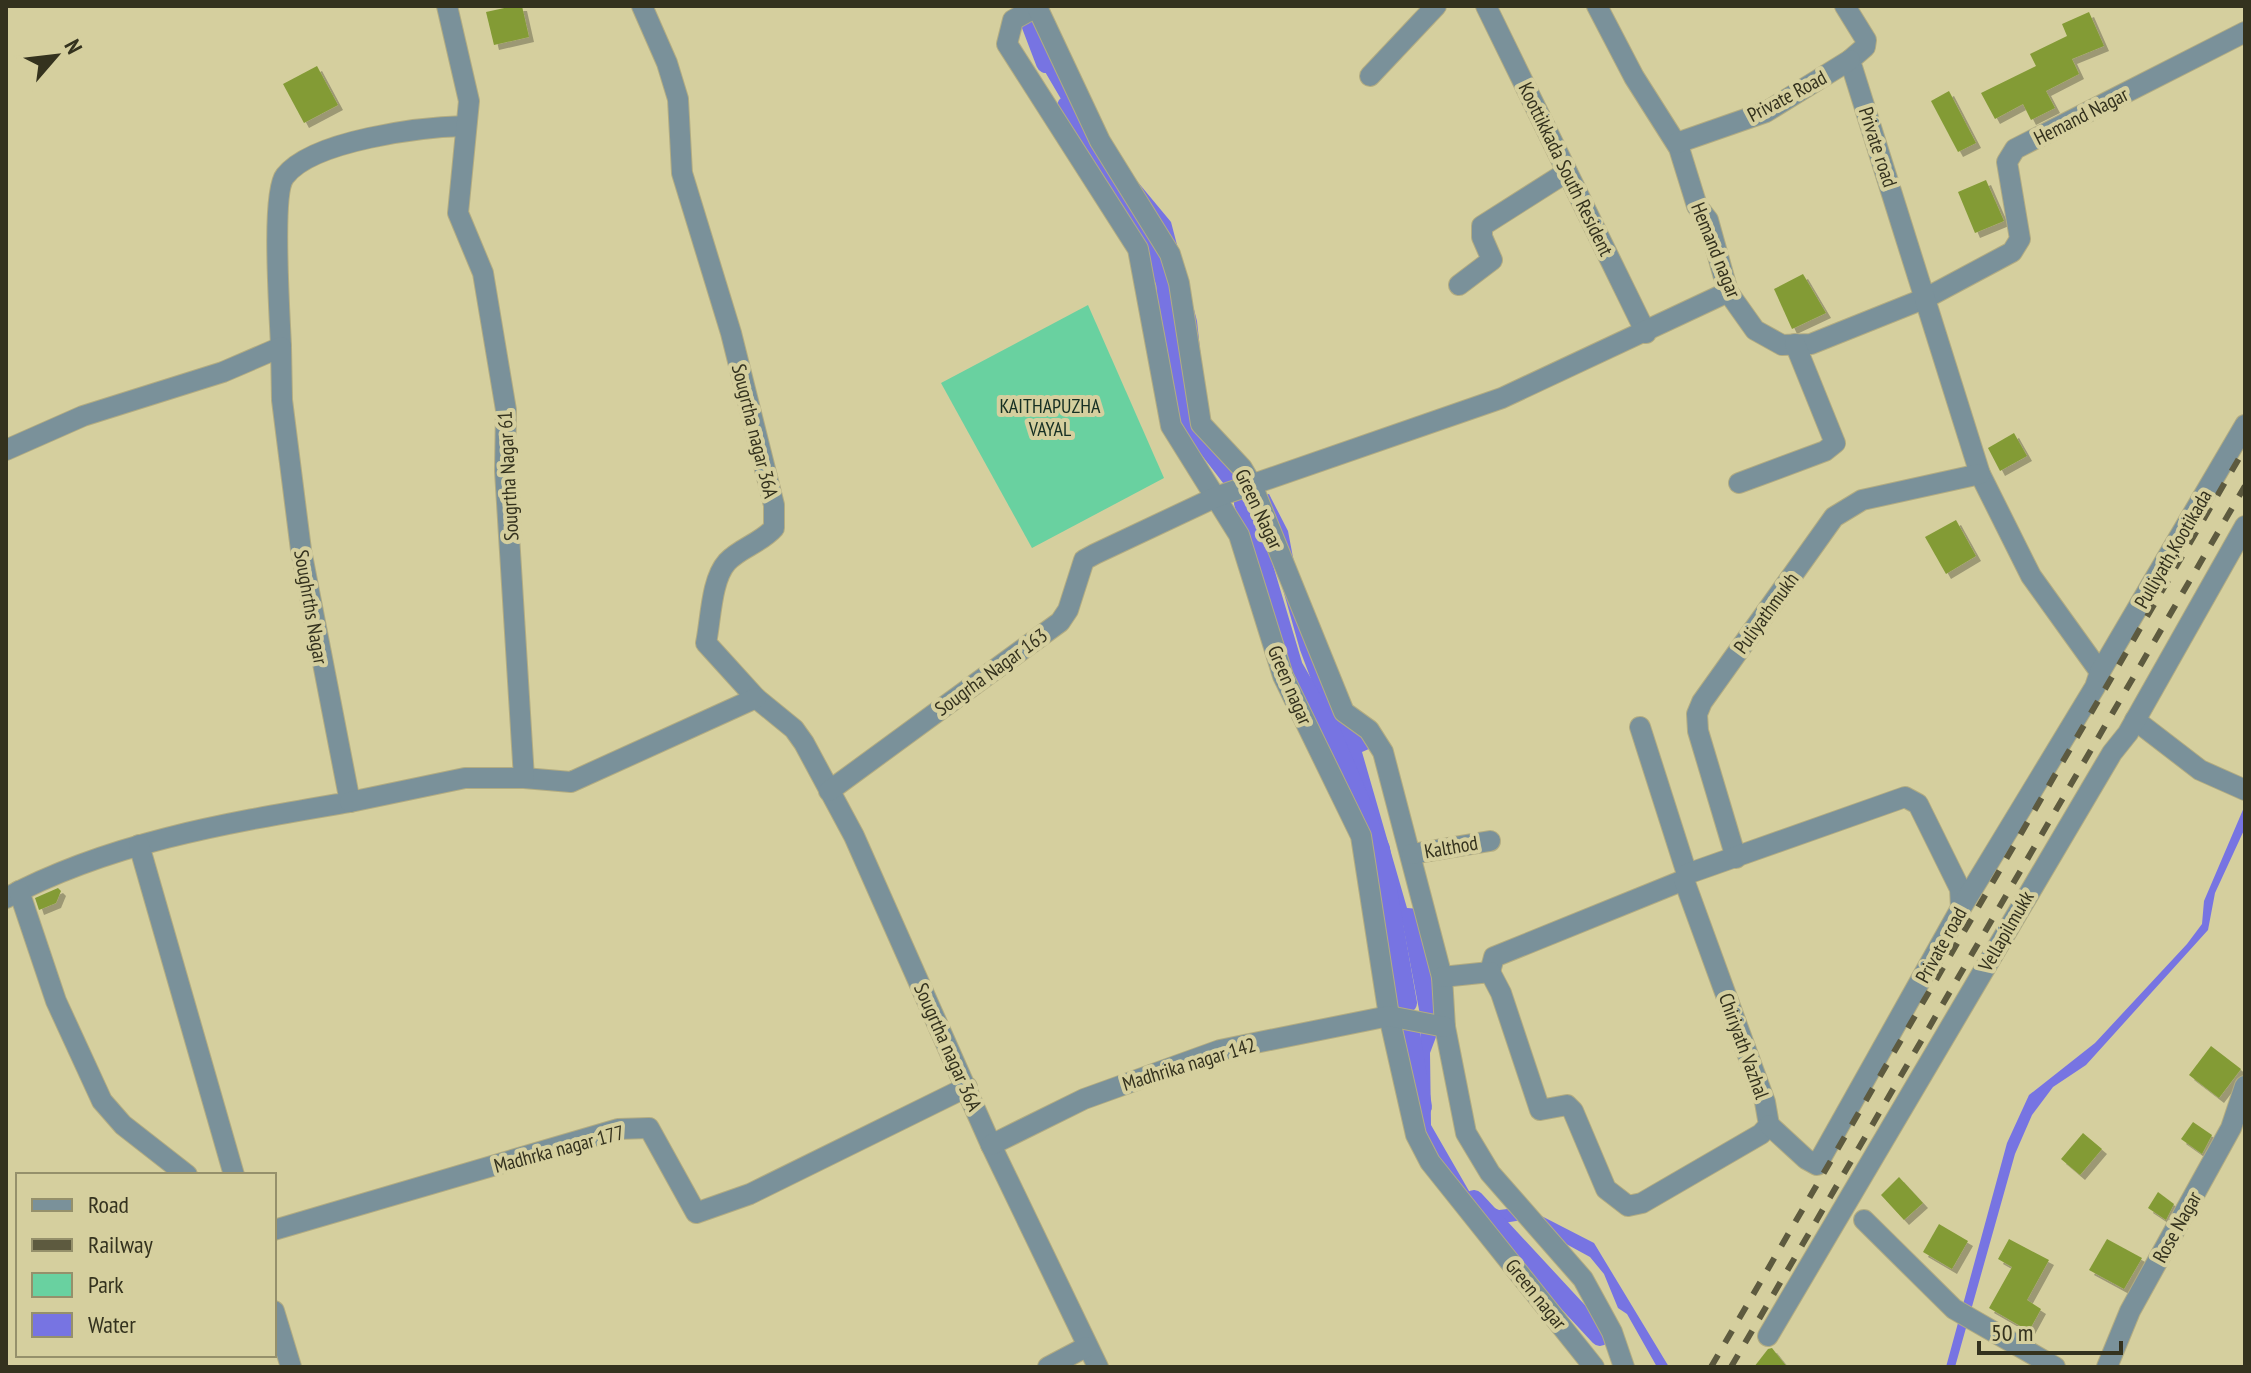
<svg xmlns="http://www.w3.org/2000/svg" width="2251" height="1373" font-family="'PT Sans Narrow',sans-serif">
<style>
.green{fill:#69d1a0}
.water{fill:#7774e2}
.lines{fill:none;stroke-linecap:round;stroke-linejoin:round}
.canal{stroke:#7774e2;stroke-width:20}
.building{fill:#839b36;filter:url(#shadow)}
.minor-casing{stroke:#b2ac82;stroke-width:22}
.minor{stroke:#7a919a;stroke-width:20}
.rail{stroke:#5d5a3f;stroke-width:6;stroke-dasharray:14 14;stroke-linecap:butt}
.labels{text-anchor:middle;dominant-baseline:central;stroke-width:8;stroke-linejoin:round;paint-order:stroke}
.street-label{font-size:20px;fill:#34321e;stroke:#d5cf9e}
.park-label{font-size:20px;fill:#162f23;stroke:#d5cf9e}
</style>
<defs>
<filter id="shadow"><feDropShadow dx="5" dy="5" stdDeviation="0" flood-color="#0004"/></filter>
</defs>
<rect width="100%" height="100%" fill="#d5cf9e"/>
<!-- green -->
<path class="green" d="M1088 305 1164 478 1032 548 941 383Z"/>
<!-- water -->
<g class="water">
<path d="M1034 17 1107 145 1171 222 1197 321 1207 415 1245 493 1191 426 1186 324 1168 250 1071 116 1041 65Z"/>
<path d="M1269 494 1288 531 1299 589 1371 748 1362 752 1407 908 1419 909 1440 1021 1420 1015 1403 925 1374 847 1361 789 1342 737 1318 698 1300 650 1257 497Z"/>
<path d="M2245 805V828L2215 893 2208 930 2086 1065 2053 1087 2032 1115 2015 1154 1955 1367H1946L2007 1143 2029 1095 2095 1043 2187 944 2202 924 2204 901Z"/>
<path d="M1421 1025 1439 1029 1430 1053 1431 1125 1469 1191 1481 1202 1499 1210 1524 1207 1594 1243 1669 1367H1657L1627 1314 1618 1308 1604 1274 1590 1257 1522 1220 1498 1224 1483 1216 1455 1188 1415 1115Z"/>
</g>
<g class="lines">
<!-- canal -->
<g class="canal">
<path d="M1030 21 1046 63"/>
<path d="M1067 106 1151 240 1166 283 1178 408 1231 477"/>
<path d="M1244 503 1293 667 1332 735 1380 849 1407 1003"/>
<path d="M1409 1028 1422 1107"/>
<path d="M1474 1200 1600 1336"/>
</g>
</g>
<!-- building -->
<g class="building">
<path d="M513 6H522L529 37 494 45 486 12Z"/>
<path d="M2089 12 2104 46 2072 59 2079 74 2046 91 2055 108 2031 120 2023 104 1995 119 1981 93 2036 66 2030 54 2067 36 2062 24Z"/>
<path d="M317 66 338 105 304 123 283 84Z"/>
<path d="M1949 91 1976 143 1958 152 1931 101Z"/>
<path d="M1986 180 2004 221 1975 233 1958 192Z"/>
<path d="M1803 274 1826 313 1792 329 1774 289Z"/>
<path d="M2014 433 2027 456 2000 471 1988 448Z"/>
<path d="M1956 520 1976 556 1946 574 1925 537Z"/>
<path d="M58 888 61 891 56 903 39 910 35 898Z"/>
<path d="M2211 1046 2241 1069 2219 1098 2189 1075Z"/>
<path d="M2193 1122 2212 1135 2202 1154 2181 1139Z"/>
<path d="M2083 1133 2102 1149 2080 1175 2061 1159Z"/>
<path d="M1899 1177 1923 1203 1904 1220 1881 1195Z"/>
<path d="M2158 1192 2174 1204 2166 1220 2148 1208Z"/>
<path d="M1939 1224 1968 1241 1952 1269 1923 1252Z"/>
<path d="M2009 1239 2049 1260 2027 1300 2041 1309 2029 1331 1989 1308 2012 1267 1998 1259Z"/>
<path d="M2107 1239 2142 1258 2124 1289 2089 1270Z"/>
<path d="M1772 1348 1787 1367H1754L1768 1349Z"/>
</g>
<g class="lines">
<!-- minor casing -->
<g class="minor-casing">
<g id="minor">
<path d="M642 6 667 63 678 99 682 173 731 333 774 505V528C761 543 740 548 727 562 711 580 711 619 706 643L756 698 794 729 804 743 854 836 991 1145 1098 1367"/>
<path d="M1038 6 1013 20 1007 44 1138 249 1171 426 1239 535 1283 676 1361 836 1389 1016 1416 1135 1430 1162 1594 1367"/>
<path d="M1486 6 1646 333"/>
<path d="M1597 6 1634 77 1679 148 1697 206 1708 220 1728 292 1755 330 1782 345 1811 344 1926 298 2012 252 2020 239 2007 162 2015 149 2245 32"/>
<path d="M1845 6 1866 40 1865 47 1850 60 1852 67 1980 474 2031 576 2100 672"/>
<path d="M1037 7 1100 141 1170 254 1179 283 1201 424 1242 468 1252 485 1344 712 1369 730 1383 752 1442 977 1445 1027 1466 1133 1490 1173 1583 1279 1612 1332 1624 1367"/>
<path d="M1370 76 1436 6"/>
<path d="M1677 143 1766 112 1850 60"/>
<path d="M1459 285 1492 260 1482 237V226L1567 172"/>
<path d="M281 347C280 318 271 193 285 176 313 140 422 127 465 126"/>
<path d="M6 450 83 416 223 372 281 347 282 400 301 550 350 802C233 822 112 841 6 898"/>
<path d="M1739 483 1825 451 1835 443 1795 344"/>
<path d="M2135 720 2200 770 2245 790"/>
<path d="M1640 727 1687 874"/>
<path d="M524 778 571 782 756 698"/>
<path d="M829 791 1060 622 1068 610 1084 560 1095 554 1216 497 1502 398 1728 292"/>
<path d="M350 802 465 778H524L505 471 506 410 483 273 458 213 469 101 447 6"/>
<path d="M139 845 234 1175"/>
<path d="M1412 854 1490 841"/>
<path d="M1736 858 1698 731 1697 714 1702 702 1834 517 1862 500 1980 474"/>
<path d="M19 891 56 1001 102 1101 123 1125 187 1175"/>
<path d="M1490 972 1494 957 1684 880"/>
<path d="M1442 977 1490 972 1501 993 1540 1110 1567 1105 1573 1111 1606 1189 1628 1206 1642 1203 1761 1134 1769 1125 1765 1102 1684 880 1687 874 1905 797 1918 804 1960 889 1961 908"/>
<path d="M1769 1125 1806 1159 1817 1165 1961 908 2095 687 2100 672 2245 425"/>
<path d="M991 1145 1084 1099 1220 1050 1389 1016 1445 1027"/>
<path d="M1864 1220 1954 1309 2055 1367"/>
<path d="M274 1230 618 1129 649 1128 696 1213 750 1194 967 1087"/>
<path d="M274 1311 291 1367"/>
<path d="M1768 1336 2112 753 2128 733 2245 526"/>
<path d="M1048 1367 1086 1347"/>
<path d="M2107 1367 2130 1311 2231 1128 2245 1086"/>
</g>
</g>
<!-- minor -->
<use href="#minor" class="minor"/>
<!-- rail -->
<g class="rail">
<path d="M1711 1367 2245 448"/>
<path d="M1731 1367 2245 486"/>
</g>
</g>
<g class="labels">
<!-- street labels -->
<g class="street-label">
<text transform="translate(1787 96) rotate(-28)">Private Road</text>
<text transform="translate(2081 116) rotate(-27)">Hemand Nagar</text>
<text transform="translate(1878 147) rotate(72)">Private road</text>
<text transform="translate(1566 169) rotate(64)">Koottikkada South Resident</text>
<text transform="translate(1716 250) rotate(68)">Hemand nagar</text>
<text transform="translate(755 431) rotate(76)">Sougrtha nagar 36A</text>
<text transform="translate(508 476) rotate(-93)">Sougrtha Nagar 61</text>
<text transform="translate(1259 509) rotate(65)">Green Nagar</text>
<text transform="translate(2173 549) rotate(-60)">Pulliyath,Kootikada</text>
<text transform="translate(311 607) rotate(80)">Soughrths Nagar</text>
<text transform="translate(1766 613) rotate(-54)">Puliyathmukh</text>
<text transform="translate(991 672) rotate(-36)">Sougrha Nagar 163</text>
<text transform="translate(1290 685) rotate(67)">Green nagar</text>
<text transform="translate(1451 847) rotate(-10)">Kalthod</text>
<text transform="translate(2006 931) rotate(-60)">Vellapilmukk</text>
<text transform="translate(1941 945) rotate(-61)">Private road</text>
<text transform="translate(1744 1046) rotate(70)">Chiriyath Vazhal</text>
<text transform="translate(948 1047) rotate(66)">Sougrtha nagar 36A</text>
<text transform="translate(1189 1064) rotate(-17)">Madhrika nagar 142</text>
<text transform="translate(559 1149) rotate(-15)">Madhrka nagar 177</text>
<text transform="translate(2177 1227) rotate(-61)">Rose Nagar</text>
<text transform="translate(1536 1294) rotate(51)">Green nagar</text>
</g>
<!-- park labels -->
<g class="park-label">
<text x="1050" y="406">KAITHAPUZHA<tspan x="1050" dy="23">VAYAL</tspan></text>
</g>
</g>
<!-- border -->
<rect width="2251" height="1373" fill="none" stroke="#34321e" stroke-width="16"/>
<!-- legend -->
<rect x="16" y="1173" width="260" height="184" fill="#d5cf9e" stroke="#95906b" stroke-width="2"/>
<rect x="32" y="1199" width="40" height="12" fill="#7a919a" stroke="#95906b" stroke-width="2"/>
<text x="88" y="1213" font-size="24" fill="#34321e">Road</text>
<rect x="32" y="1239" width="40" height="12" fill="#5d5a3f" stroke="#95906b" stroke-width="2"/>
<text x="88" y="1253" font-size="24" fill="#34321e">Railway</text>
<rect x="32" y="1273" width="40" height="24" fill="#69d1a0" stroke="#95906b" stroke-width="2"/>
<text x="88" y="1293" font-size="24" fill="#34321e">Park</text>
<rect x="32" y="1313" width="40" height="24" fill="#7774e2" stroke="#95906b" stroke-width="2"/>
<text x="88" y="1333" font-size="24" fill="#34321e">Water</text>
<!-- north arrow -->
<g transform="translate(56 56) rotate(62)" stroke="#d5cf9e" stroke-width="6" paint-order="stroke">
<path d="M0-6L14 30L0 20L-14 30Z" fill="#34321e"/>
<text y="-12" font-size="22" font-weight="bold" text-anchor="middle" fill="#34321e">N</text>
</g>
<!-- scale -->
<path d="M1979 1341v12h142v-12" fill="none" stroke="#34321e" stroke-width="4"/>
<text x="1991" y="1341" font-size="24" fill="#34321e" stroke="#d5cf9e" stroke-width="6" paint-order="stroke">50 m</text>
</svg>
